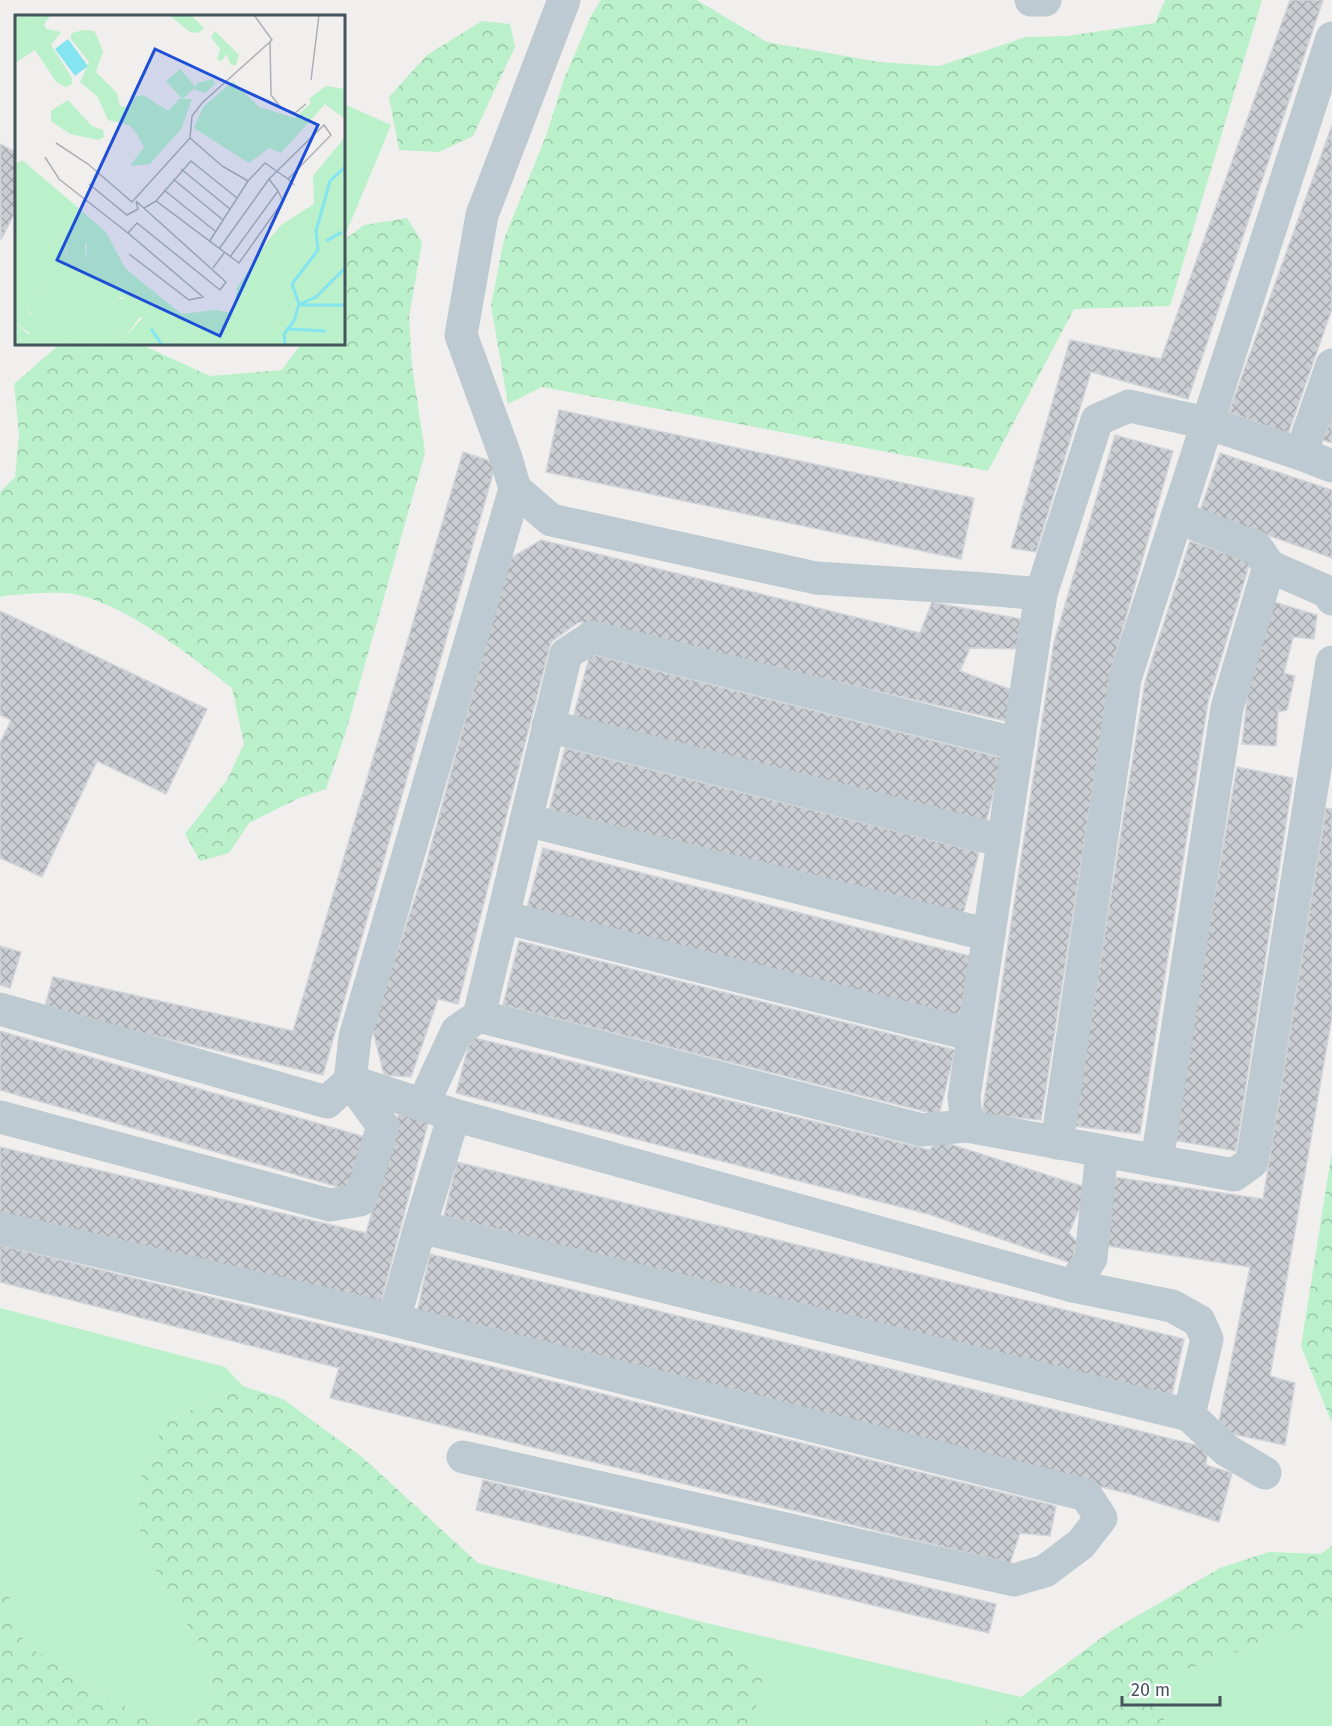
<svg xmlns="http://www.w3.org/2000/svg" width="1332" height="1726" font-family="'Fira Sans',sans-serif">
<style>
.green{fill:#baf1ca}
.forest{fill:url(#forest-crowns)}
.building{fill:url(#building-cross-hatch);stroke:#d1d5da;stroke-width:1.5}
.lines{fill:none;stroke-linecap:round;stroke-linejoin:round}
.minor{stroke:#bdcad1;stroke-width:33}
.inset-river{fill:none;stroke:#84e4f0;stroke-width:3}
.inset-road{fill:none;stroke:#acb0b4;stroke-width:1.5}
.view{fill:#1d4ed8;fill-opacity:0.15;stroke:#1d4ed8;stroke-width:3}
.inset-edge{fill:none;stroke:#45545c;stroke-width:3}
</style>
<defs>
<pattern id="forest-crowns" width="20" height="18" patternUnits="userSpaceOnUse" patternTransform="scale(1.5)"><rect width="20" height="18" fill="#baf1ca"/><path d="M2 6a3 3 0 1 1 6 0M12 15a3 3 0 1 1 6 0" fill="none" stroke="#99c6a7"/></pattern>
<pattern id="building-cross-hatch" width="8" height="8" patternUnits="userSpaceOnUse" patternTransform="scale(1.5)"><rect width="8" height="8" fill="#caced3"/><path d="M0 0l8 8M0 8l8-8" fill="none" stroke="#a6aaae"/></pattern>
</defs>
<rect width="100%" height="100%" fill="#f1eeee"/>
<!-- green -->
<g class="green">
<path d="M344 104 391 125 344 238Z"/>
<path d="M0 1308 225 1367 243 1386 165 1422 138 1485 140 1537 168 1596 210 1658 211 1708 186 1726H157L37 1652 12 1628 8 1586 0 1584Z"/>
<path d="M1332 1610V1726H1163L1173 1674 1300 1630Z"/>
<path d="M698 1621 1021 1697 976 1726H742L753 1720 763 1678Z"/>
</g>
<!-- forest -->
<g class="forest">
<path d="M601 0H697L767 42 879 62 939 66 1026 37 1067 36 1155 23 1165 0H1262L1170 306 1074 309 988 471 542 387 508 404 491 306 504 239 546 136 564 79 592 14Z"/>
<path d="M482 21 510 24 515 47 473 136 439 152 399 150 389 97 427 55Z"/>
<path d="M407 218 422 242 409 317 412 366 425 453 344 738 326 789 299 798 249 823 229 853 200 861 185 834 227 780 244 744 232 688C191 656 117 597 65 593 48 592 16 594 0 597V492L15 477 19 434 14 384 60 344H140L210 376 282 370 301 344H344V240L364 225Z"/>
<path d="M1332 1151V1423L1301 1346Z"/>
<path d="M243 1386 283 1399 362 1457 478 1563 698 1621 763 1678 753 1720 742 1726H186L211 1708 210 1658 168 1596 140 1537 138 1485 165 1422Z"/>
<path d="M1332 1546V1610L1300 1630 1173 1674 1163 1726H976L1021 1697 1111 1631 1220 1568 1269 1552 1321 1554Z"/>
<path d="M0 1584 8 1585 12 1628 37 1652 157 1726H0Z"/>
</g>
<!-- building -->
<g class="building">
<path d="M1290 0H1323L1188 399 1091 372 1036 552 1011 548 1070 340 1161 359Z"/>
<path d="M1332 125V309L1288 434 1229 412Z"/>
<path d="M0 144 16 152V210L1 240Z"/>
<path d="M559 410 974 498 961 559 546 472Z"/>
<path d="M1332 415V443L1323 440Z"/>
<path d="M1115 435 1173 451 1111 670 1041 1120 982 1114 1054 642Z"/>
<path d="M463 452 496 463 323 1075 44 1010 53 977 293 1031Z"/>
<path d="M1220 453 1332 490V558L1200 511Z"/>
<path d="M541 540 920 633 932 602 1021 619 1017 649 970 648 960 671 1015 691 1010 722 579 622 551 642 458 1004 438 999 411 1077 384 1075 372 1027 425 868 509 559Z"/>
<path d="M1190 541 1250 562 1208 702 1140 1134 1074 1126 1145 682Z"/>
<path d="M1271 601 1317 615 1314 639 1293 637 1284 673 1295 676 1287 710 1278 712 1276 746 1242 744 1254 639Z"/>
<path d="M0 611 207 709 166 794 97 761 42 877 0 858V743L11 720 0 715Z"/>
<path d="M590 654 1002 758 986 823 573 718Z"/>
<path d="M565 748 979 852 963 914 549 810Z"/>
<path d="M1237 767 1293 778 1236 1151 1172 1140Z"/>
<path d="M1326 808 1332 809V1016L1270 1376 1295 1383 1285 1445 1217 1431 1250 1267 1102 1245 1114 1177 1263 1199Z"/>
<path d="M543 848 974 957 959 1017 527 908Z"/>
<path d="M519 941 955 1050 939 1115 503 1005Z"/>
<path d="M0 946 21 952 10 988 0 985Z"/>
<path d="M0 1031 365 1137 349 1190 0 1090Z"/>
<path d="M471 1037 930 1150 937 1140 1088 1188 1069 1233 1077 1242 1071 1263 928 1214 456 1093Z"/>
<path d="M399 1113 428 1123 380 1306 0 1212V1147L366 1233Z"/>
<path d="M457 1162 1184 1339 1171 1399 444 1216Z"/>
<path d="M0 1245 1056 1506 1050 1536 1020 1533 1010 1563 330 1398 339 1368 0 1282Z"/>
<path d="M430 1254 1208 1448 1206 1465 1232 1473 1219 1522 1130 1494 416 1317Z"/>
<path d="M483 1480 996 1604 989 1633 476 1510Z"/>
</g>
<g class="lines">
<!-- minor -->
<g class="minor">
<path d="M1031 0H1045"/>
<path d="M1332 365 1301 454 1332 466"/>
<path d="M515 489 506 458 461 335 482 215 564 0"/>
<path d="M1269 566 1330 593 1332 599"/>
<path d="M548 726 1003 841"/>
<path d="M526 820 989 935"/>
<path d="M503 917 973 1035"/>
<path d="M0 1009 327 1102 350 1081 355 1037 515 489 551 520 816 578 985 589 1041 594"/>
<path d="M479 1016 566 654 592 637 1018 744"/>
<path d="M350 1081 454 1115 1073 1286 1172 1306 1199 1321 1207 1339 1189 1415 420 1227 394 1320 1086 1495 1101 1518 1081 1544 1045 1571 1014 1580 463 1457"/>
<path d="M423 1104 457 1031 479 1016 922 1130 967 1126 1234 1175 1252 1162 1332 662"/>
<path d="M0 1117 330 1205 360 1200 383 1126 350 1081"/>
<path d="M967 1126 964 1097 1041 594 1097 420 1129 406 1207 423 1301 454"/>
<path d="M1057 1143 1125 679 1177 517"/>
<path d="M1157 1161 1227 708 1269 566 1257 548 1177 517 1332 38"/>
<path d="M420 1227 454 1115"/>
<path d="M0 1228 394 1320"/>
<path d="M1073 1286 1091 1258 1102 1151"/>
<path d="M1189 1415 1226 1450 1265 1473"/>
</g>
</g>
<!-- overview -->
<g transform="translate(15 15)">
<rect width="330" height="330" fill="#f1eeee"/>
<path d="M165 54 181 72 167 84 151 66ZM60 190 91 217H79L70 230 71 249 69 255 62 256 51 238V228L43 222 52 215ZM266 210 267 227 253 271 230 281 233 266 258 230 254 224ZM30 263 33 280 17 300 11 288ZM133 272 168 300 125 302 110 322 99 314 97 297 102 283 124 288 138 283ZM217 305 222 312 224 330H165L188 306ZM0 307 13 319 56 323 57 330H0Z" fill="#baf1ca"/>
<path d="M36 0 29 9 31 14 46 17 36 30 57 63V69L51 72 42 68 20 35 0 48V2ZM154 0H176L189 13 184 18 175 17ZM69 15 79 16 83 23 88 37 81 57 102 78 105 91 115 93 120 82 128 80 153 96 164 84H177L166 114 135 149 115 151 129 132 122 119 114 110 93 105 82 81 65 67 74 47 55 23 57 18ZM200 16 224 40 221 50H216L211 39 207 46 202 45 205 34 196 22ZM198 64 200 69 190 78 180 75 182 68ZM218 66 244 92 280 103 296 88 294 84 311 71 330 74V104L310 89 266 138 254 133 234 148 179 113 188 92ZM53 85 77 111 88 115 89 122 84 125 55 119 36 106V96ZM330 122V330H224L222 312 217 306H188L165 330H57L56 323 25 326 0 307V149L7 145 60 190 52 215 43 222 51 228 50 238 62 256 68 255 71 249 72 224 79 217H91L110 253 133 272 138 283 134 287 112 289 107 282 102 283 97 297 104 307 99 314 110 322 132 298 150 301 200 295 218 298 222 273 254 224 258 230 233 266 230 280 253 271 267 227 266 210 299 189 298 161ZM30 263 33 280 16 300 11 288Z" fill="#baf1ca" fill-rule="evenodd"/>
<path d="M53 24 73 51 60 61 40 34Z" fill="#84e4f0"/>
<path class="inset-river" d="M311 226 327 217M285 289 301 282 330 253M286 290H330M136 314 147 330M271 314 311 316M270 330 269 319 279 306 284 289 277 269 303 235 301 216 315 166 330 152"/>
<path class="inset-road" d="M255 26 256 80 266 93 280 98 291 89M296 65 304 0M175 123 177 101 187 88 257 25 239 0M41 128 73 149 117 187 175 123 207 151 233 166M30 142 44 164 113 218M166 154 215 194M158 164 208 205M74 169 112 200 123 194 121 186M149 175 200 216M141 186 176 146 222 183M129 193 141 186 224 248 268 186 263 176M194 227 233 166 250 148 273 164M204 234 254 164M114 239 174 285 188 282 113 218 122 208 205 275 211 267 121 186M215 242 263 176 254 164 309 110 316 120 273 164 279 170M198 253 209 238"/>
<path class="view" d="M140 34 303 110 205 321 42 245Z"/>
<rect width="330" height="330" class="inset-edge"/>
</g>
<!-- scale -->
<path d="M1122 1696v9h98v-9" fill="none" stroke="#45545c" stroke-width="3"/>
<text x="1131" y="1696" font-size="18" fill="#45545c" stroke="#ffffff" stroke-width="4.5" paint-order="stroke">20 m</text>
</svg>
